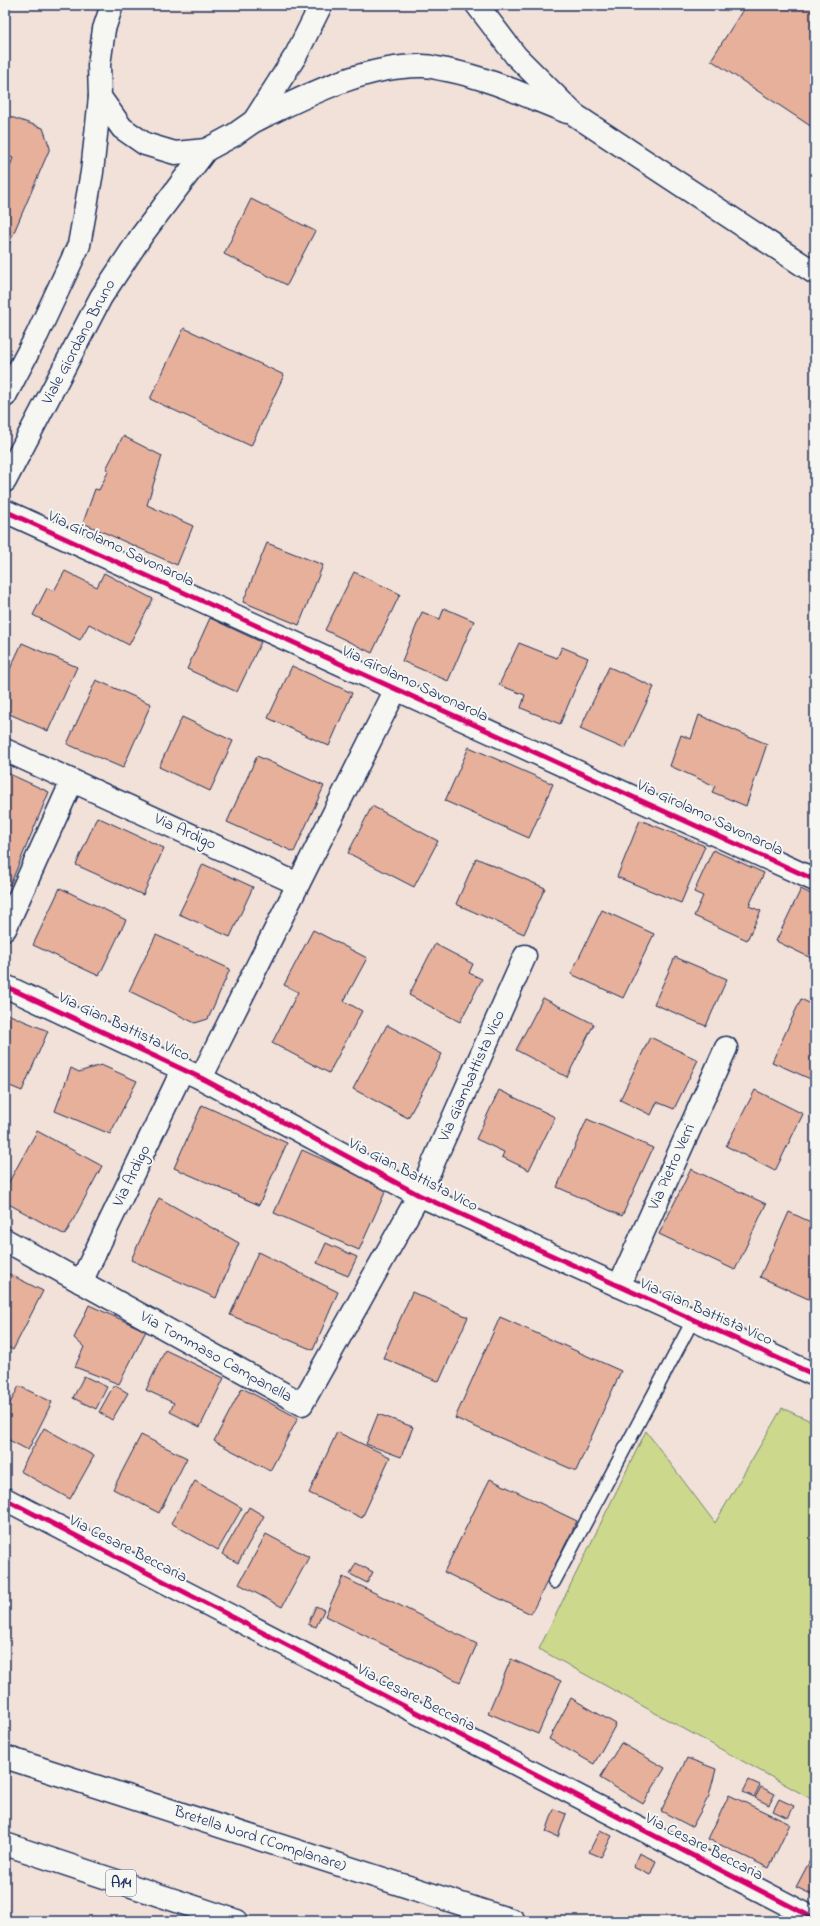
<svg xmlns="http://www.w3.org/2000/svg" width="820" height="1926" font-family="'Indie Flower',sans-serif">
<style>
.green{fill:#ccd98c;stroke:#748475}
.building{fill:#e6b09b;stroke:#1b2f5e}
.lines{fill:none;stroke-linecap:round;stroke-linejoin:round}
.lane-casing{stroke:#1b2f5e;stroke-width:15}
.street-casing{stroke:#1b2f5e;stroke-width:25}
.secondary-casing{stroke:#1b2f5e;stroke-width:25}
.primary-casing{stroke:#1b2f5e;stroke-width:25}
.highway-casing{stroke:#1b2f5e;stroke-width:25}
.lane{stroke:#f6f6f2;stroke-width:12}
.street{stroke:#f6f6f2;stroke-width:22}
.secondary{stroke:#f6f6f2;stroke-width:22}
.primary{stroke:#f6f6f2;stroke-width:22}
.highway{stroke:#f6f6f2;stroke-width:22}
.cycleway-casing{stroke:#f6f6f2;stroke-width:8}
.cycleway{stroke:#d6006c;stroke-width:5}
.labels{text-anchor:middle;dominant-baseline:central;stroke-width:4;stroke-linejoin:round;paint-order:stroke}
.shield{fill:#f6f6f2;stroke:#5d6b8a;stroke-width:1}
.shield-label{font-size:15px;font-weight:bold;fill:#1b2f5e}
.street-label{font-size:16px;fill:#1b2f5e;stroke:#f6f6f2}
</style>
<rect width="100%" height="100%" fill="#f1e1d8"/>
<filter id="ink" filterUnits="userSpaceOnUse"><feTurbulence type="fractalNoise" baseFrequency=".025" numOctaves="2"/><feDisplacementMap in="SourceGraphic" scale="8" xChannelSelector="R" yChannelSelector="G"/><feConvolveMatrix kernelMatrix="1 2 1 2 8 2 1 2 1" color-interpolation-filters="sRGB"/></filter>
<g filter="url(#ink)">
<!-- green -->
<path class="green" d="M782 1408 815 1423V1801L539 1649 646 1431 715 1523Z"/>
<!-- building -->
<g class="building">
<path d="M746 5H815V129L711 60Z"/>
<path d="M5 115 43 128 50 148 6 251 5 180 13 158 5 155Z"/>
<path d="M251 199 315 231 287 285 224 254Z"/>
<path d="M184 328 284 375 251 446 150 399Z"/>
<path d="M123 436 162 456 147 505 193 526 177 565 83 523 95 489 99 490 109 470 106 469Z"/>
<path d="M267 543 323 565 299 625 243 602Z"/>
<path d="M65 571 97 587 104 573 153 599 129 645 89 624 80 640 33 615 47 588 54 591Z"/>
<path d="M354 572 400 594 372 653 325 630Z"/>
<path d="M444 608 474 621 448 681 402 661 422 612 440 619Z"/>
<path d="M210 618 261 642 237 692 187 669Z"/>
<path d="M22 643 77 667 48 731 5 712V680Z"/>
<path d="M519 643 557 658 562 647 588 658 560 724 521 708 525 695 499 685Z"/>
<path d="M292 666 352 693 329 746 268 718Z"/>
<path d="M609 667 654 687 625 749 580 729Z"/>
<path d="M96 680 151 704 123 768 67 744Z"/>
<path d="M699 715 767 744 746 806 712 792 715 786 670 766 681 735 691 739Z"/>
<path d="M182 717 233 741 210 791 159 767Z"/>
<path d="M469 747 553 784 529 838 445 801Z"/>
<path d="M257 756 324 786 294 852 227 822Z"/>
<path d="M5 772 49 792 10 885 5 883Z"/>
<path d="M372 806 438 841 414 887 348 853Z"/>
<path d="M97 817 164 848 143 895 76 865Z"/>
<path d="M640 820 705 846 681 903 617 877Z"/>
<path d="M713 850 764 873 749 906 761 911 747 940 694 916 703 896 694 892Z"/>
<path d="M476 858 545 888 524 934 456 904Z"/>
<path d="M203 864 253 887 230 937 179 914Z"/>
<path d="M60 888 126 920 99 976 33 945Z"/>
<path d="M801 889 815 896V960L776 941Z"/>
<path d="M602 910 654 934 623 998 571 974Z"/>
<path d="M313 930 367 958 344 1001 362 1011 329 1073 272 1043 298 992 284 985Z"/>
<path d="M156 935 230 969 208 1019 195 1023 129 991Z"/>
<path d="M435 944 473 964 469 973 482 979 460 1022 409 995Z"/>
<path d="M675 957 727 979 706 1026 654 1004Z"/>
<path d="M543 998 594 1024 567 1077 516 1050Z"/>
<path d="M801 999 815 1006V1081L772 1062Z"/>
<path d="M5 1013 48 1031 22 1091 5 1084Z"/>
<path d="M387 1025 442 1054 408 1118 353 1089Z"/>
<path d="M650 1037 698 1060 674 1109 657 1102 651 1115 620 1100Z"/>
<path d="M101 1065 137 1081 110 1134 55 1111 71 1068 79 1072Z"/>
<path d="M499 1090 555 1117 529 1170 502 1157 504 1152 476 1139Z"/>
<path d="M755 1090 803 1114 775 1171 726 1146Z"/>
<path d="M202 1105 287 1143 259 1205 174 1168Z"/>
<path d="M587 1119 653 1148 622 1216 557 1187Z"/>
<path d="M37 1131 102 1166 65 1235 5 1202V1189Z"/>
<path d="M302 1150 387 1188 359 1250 274 1213Z"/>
<path d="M691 1169 766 1204 735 1270 659 1234Z"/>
<path d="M159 1198 239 1243 216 1298 131 1260Z"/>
<path d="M789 1212 815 1224V1302L760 1277Z"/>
<path d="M326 1243 357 1257 348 1276 317 1263Z"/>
<path d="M258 1252 338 1292 313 1350 230 1315Z"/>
<path d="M5 1272 43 1291 13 1350 5 1345Z"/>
<path d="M412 1292 468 1317 439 1382 383 1358Z"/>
<path d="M89 1305 146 1331 119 1384 75 1367 84 1347 74 1338Z"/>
<path d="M500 1317 621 1371 576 1471 455 1418Z"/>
<path d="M165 1350 224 1378 200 1427 170 1412 174 1403 146 1390Z"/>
<path d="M84 1376 107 1387 96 1409 73 1398Z"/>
<path d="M114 1385 128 1393 112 1420 99 1412Z"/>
<path d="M19 1386 52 1402 28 1450 5 1438V1413Z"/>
<path d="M242 1388 298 1418 270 1471 214 1441Z"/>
<path d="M378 1414 413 1427 401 1457 366 1444Z"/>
<path d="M44 1428 94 1456 70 1499 20 1471Z"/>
<path d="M337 1432 390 1457 362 1518 309 1493Z"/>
<path d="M141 1435 187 1458 159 1513 113 1489Z"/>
<path d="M490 1479 577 1521 531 1614 444 1572Z"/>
<path d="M195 1481 242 1508 218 1550 171 1523Z"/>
<path d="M249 1507 264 1516 238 1563 222 1554Z"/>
<path d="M266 1534 309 1557 282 1607 239 1584Z"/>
<path d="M356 1563 373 1572 367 1583 350 1574Z"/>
<path d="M343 1577 477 1644 460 1682 325 1616Z"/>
<path d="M316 1606 324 1610 316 1627 308 1624Z"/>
<path d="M511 1659 561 1681 538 1734 488 1713Z"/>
<path d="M571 1698 616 1724 594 1764 549 1739Z"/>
<path d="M621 1743 665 1768 643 1804 600 1778Z"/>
<path d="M687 1758 716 1769 709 1796 692 1827 661 1811Z"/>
<path d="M749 1780 760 1785 754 1797 743 1792Z"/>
<path d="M761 1787 775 1794 769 1805 755 1798Z"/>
<path d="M729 1795 790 1824 769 1868 708 1839Z"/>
<path d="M779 1799 794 1806 788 1818 773 1811Z"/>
<path d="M554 1809 566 1814 558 1837 546 1832Z"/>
<path d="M600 1830 612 1836 601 1857 589 1852Z"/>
<path d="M815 1851V1896L796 1887Z"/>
<path d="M639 1853 656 1861 650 1875 633 1867Z"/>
</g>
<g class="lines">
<!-- lane casing -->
<g class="lane-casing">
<path id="lane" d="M554 1582 693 1320"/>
</g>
<!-- street casing -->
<g class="street-casing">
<g id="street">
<path d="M5 511 815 880"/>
<path d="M5 750 298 884"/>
<path d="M5 929 72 781"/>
<path d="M5 986 201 1078 419 1195 815 1375"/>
<path d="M201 1078 396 689"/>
<path d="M5 1240 302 1404 419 1195 525 956"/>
<path d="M81 1282 183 1069"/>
<path d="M619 1286 726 1048"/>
<path d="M5 1499 815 1919"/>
</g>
</g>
<!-- secondary casing -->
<g class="secondary-casing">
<g id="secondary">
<path d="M112 5 104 29 99 65 100 97 122 128 145 144 175 153 206 150"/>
<path d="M477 5 516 56 575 115 815 273"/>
<path d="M254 121C306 96 364 65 423 66 431 66 439 69 447 70 488 78 527 96 567 112"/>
<path d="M5 396 37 335 79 245 92 172 100 97"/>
<path d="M5 481 101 297 142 235 206 150 234 135 254 121 296 55 321 5"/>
</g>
</g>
<!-- primary casing -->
<g class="primary-casing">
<path id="primary" d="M5 1757 514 1921"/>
</g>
<!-- highway casing -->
<g class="highway-casing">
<path id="highway" d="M5 1844 237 1921"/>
</g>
<!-- lane -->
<use href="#lane" class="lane"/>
<!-- street -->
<use href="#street" class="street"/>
<!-- secondary -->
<use href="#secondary" class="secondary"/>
<!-- primary -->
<use href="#primary" class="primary"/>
<!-- highway -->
<use href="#highway" class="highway"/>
<!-- cycleway casing -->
<g class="cycleway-casing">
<g id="cycleway">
<path d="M5 511 815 880"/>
<path d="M5 986 201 1078 419 1195 815 1375"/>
<path d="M5 1499 815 1919"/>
</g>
</g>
<!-- cycleway -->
<use href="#cycleway" class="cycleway"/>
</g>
</g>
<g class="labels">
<!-- shield labels -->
<rect class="shield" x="106" y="1870" width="30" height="26" rx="3"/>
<g class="shield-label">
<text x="121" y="1883">A14</text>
</g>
<!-- street labels -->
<g class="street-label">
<text transform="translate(79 342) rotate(-62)">Viale Giordano Bruno</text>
<text transform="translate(121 549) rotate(25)">Via Girolamo Savonarola</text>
<text transform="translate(415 684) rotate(25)">Via Girolamo Savonarola</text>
<text transform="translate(710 818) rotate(25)">Via Girolamo Savonarola</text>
<text transform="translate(185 832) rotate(25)">Via Ardigo</text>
<text transform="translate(124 1027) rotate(25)">Via Gian Battista Vico</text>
<text transform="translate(472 1076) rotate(-66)">Via Giambattista Vico</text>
<text transform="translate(672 1167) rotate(-66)">Via Pietro Verri</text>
<text transform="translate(413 1175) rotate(27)">Via Gian Battista Vico</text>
<text transform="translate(132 1176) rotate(-64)">Via Ardigo</text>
<text transform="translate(706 1312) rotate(24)">Via Gian Battista Vico</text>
<text transform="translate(216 1357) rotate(29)">Via Tommaso Campanella</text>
<text transform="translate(128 1549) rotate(27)">Via Cesare Beccaria</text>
<text transform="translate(416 1698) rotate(27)">Via Cesare Beccaria</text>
<text transform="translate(260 1839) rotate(18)">Bretella Nord (Complanare)</text>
<text transform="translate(704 1847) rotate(27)">Via Cesare Beccaria</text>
</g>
</g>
<!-- margin -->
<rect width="820" height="1926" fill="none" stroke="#f6f6f2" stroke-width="20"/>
<rect x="10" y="10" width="800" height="1906" fill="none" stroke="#1b2f5e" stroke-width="1.5" filter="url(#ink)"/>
</svg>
